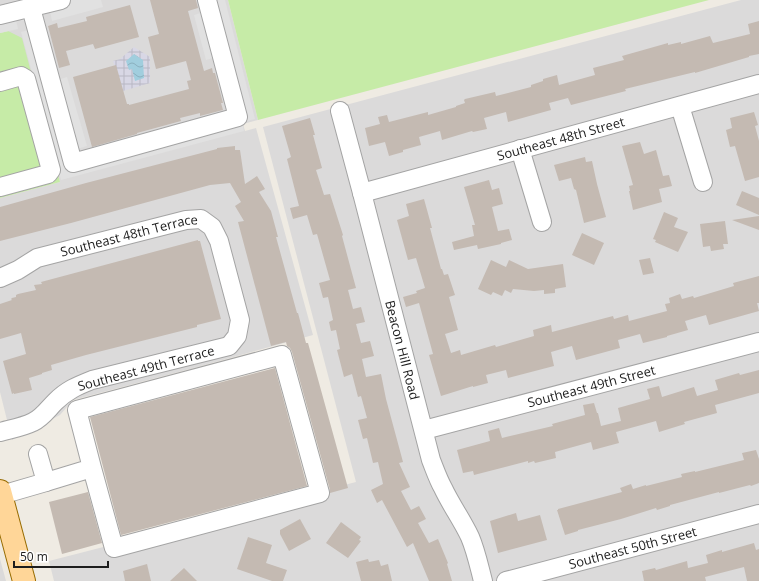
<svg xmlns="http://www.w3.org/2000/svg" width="759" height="581" font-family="'Open Sans',sans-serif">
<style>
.residential{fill:#dbdada}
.grass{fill:#c6eba7}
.parking{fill:#e1e1e1}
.plaza{fill:url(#plaza-grid)}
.water{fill:url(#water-waves)}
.building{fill:#c4bab2}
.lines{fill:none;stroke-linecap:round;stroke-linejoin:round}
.minor-casing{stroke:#a4a4a4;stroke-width:20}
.major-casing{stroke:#976b00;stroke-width:24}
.minor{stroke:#fff;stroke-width:18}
.major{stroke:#ffd698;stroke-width:22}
.labels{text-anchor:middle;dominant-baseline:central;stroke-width:3;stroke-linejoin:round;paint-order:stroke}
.street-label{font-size:13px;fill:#1d1d1d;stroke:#fff}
</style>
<defs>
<pattern id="plaza-grid" width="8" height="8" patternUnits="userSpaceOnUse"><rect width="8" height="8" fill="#d8d7e5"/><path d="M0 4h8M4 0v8" fill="none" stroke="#b9b8c4"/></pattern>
<pattern id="water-waves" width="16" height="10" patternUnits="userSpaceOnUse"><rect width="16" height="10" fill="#a1cede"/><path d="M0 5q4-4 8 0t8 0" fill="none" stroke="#8ab0be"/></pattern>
</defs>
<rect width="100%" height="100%" fill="#efebe3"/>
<!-- residential -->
<g class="residential">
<path d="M0 0H228L258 120 243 124 245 131 256 128 313 335 201 366 73 400 60 415 12 440 0 392V198L60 182 8 31 0 33Z"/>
<path d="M741 0H759V581H54L49 561 356 482 263 127Z"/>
<path d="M0 559 6 581H0Z"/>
</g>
<!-- grass -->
<g class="grass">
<path d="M228 0H709L258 120Z"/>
<path d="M8 31 22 38 60 182 0 198V33Z"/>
</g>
<!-- parking -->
<path class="parking" d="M44 0H101L103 7 52 21 50 11 48 12 42 16 58 80 67 77 87 146 77 149 79 152 224 115 229 106 216 57 206 60 194 15 204 12 201 0H225L255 119 242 122 244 131 61 180 21 32 32 29 26 21 18 20H16L18 29 0 33V12Z"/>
<!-- plaza -->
<path class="plaza" d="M134 47 150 57V83L123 91 113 61 120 59Z"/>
<!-- water -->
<path class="water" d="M134 54 143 60 144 78 135 81 132 69 129 70 126 61Z"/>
<!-- building -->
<g class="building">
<path d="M150 0H196L198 8 188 11 204 71 212 68 213 73H215L223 103H221L223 110 200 116V113L180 118 181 121 137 133V134L92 147 73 77 116 65 127 104H129V105L189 89 187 81 191 80 186 61 156 69 148 37 159 34Z"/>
<path d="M130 5 139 37 95 49 93 44 66 51 70 65 59 68 48 26 57 23 58 28 87 21 86 17Z"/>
<path d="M759 21V54L749 56V57L695 73V72L662 80 625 89 626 91 571 105 568 98 549 103 551 110 508 122 506 112 484 118 487 129 473 132 472 131 442 140 440 131 419 137 421 145 403 150V152L389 156 385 142 369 146 365 128 380 124 378 117 387 115 389 122 428 112V115L456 107V106L465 103 464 100 465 99 495 92 496 96 531 87V85L543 81V79L557 75 559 85 595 75 593 68 624 60 622 56 668 43V45L681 42V44L710 36 713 43 750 34 748 24Z"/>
<path d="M754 112 758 125 755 126 759 141V177L745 181 735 146 730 147 726 130 732 128 730 118Z"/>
<path d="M310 118 315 135H313L322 168 316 170 324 195 330 194 343 235 342 236 356 288 348 290 353 309 361 307 365 322 356 324 361 343 370 341 374 356 362 359 366 377 381 374 386 399 403 462 399 463 410 487 401 491 411 510 419 506 426 519 418 523 429 543 438 539 448 563 447 564 452 581H429L413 543 407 547 382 500 377 503 371 490 383 484 378 462 373 463 367 438 363 439 358 420 367 418 361 396 358 397 352 374 344 377 337 350 340 349 336 330 331 331 329 322 333 320 328 297 323 298 319 283 330 280 317 234 313 235 307 215 293 219 290 208 299 206 287 159 291 157 282 126Z"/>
<path d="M640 142 644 154 656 150 663 176 669 175 672 186 659 189 662 202 633 210 629 191H630L629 186 633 185 622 146Z"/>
<path d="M235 146V150H240L245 184 257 176 265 189 259 192 271 211 278 237H276L297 313H298L306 343H308L348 488 330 493V490L292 352 290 348 287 346 286 342 271 346 238 222 244 221 235 206 241 202 230 183 210 185 71 223 0 241V207L86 183 217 149V148Z"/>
<path d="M585 157 586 162 592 161 597 184 606 217 584 223 576 190 574 189 571 178 559 181 554 165Z"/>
<path d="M489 180 492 190 499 188 503 204 492 207 498 231 509 229 512 240 501 243V244L478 249 477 245 454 250 452 242 474 236 472 225H475L464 187Z"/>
<path d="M742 191 759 198V215L736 205Z"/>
<path d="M424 199 432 228H430L441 269H442L444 275 448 274 455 295 449 297 458 330 445 334 451 353 460 350 461 355 495 345 496 347 534 336 533 330 551 325 552 332 613 316 614 319 628 315 629 321 667 311 665 304 670 303 669 298 680 294 682 299 693 296 694 298 734 286 733 283 759 276V303H757L759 311 709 325 706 315 685 321 688 330 667 336V337L643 343 640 334 618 340 620 348 576 360 572 346 551 352 554 366 508 378 506 370 486 375 488 383 473 387V386L441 396 429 355 433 354 419 303 406 307 403 297 417 293 416 291 425 288 416 258 408 260 397 220 409 216 406 204Z"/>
<path d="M664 212 678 218 674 227 688 232 678 252 655 242 656 240 653 239Z"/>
<path d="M759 216V230L732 220Z"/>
<path d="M725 221 728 244H723L724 249 711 251 710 246 703 247 700 224Z"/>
<path d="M582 233 604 243 594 265 572 255Z"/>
<path d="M198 240V241H200L221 319 197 325V327L86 355 51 365 52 370 42 373V374L29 378 32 390 14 394V393L12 394 3 361 26 354 21 333 0 339V304L12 300 11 299 12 298 16 297V295L18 294 36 290 34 285 42 284 41 282Z"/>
<path d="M650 258 654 273 643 275 639 260Z"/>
<path d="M491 260 506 267 509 260 528 269 563 264 566 287 555 289V293L544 294V290L534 291 513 289 511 293 505 290 502 296 493 292 491 295 478 289Z"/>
<path d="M275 368 307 486 121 535 90 417Z"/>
<path d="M759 370V393L715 405 717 413 684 422 685 424 659 432 656 421 616 432 619 443 593 450 591 442 555 452 556 458 535 463 534 461 528 463V461L474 475 473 471 463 473 462 469 457 450 490 441 488 431 499 428 502 438 553 426 552 424 585 415 583 405 594 403 597 413H598L601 426 621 421 618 408 650 399 647 389 659 386 662 397 694 387 697 396 718 390 715 380 739 373 740 375Z"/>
<path d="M756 450 759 459V483L751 486 750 485 719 493V492L670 505V506L657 510 656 508 621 519 578 530V531L565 535 557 510H558V509L622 492 620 488 631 484 633 489 646 485V486L682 477 681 474 695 471V472L744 460 742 453Z"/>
<path d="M88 492 102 543 62 554 49 502Z"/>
<path d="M516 513 518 521 540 515 547 540 498 553 490 521Z"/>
<path d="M300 519 311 539 289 551 280 534V530Z"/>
<path d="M341 522 361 537 359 540 361 541 348 558 326 543Z"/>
<path d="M248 537 272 545 266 563 287 570 283 581H272L237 569Z"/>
<path d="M754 543 756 550 759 549V581H747L744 567 705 577 706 581H644L642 571 655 568 656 570 687 561 688 568 708 563 706 555 722 550V552Z"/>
<path d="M368 559 369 562 379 560 381 566 388 564 392 581H361L356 562Z"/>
<path d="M147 564 151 581H125L123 571Z"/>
<path d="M184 568 197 581H170Z"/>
</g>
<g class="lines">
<!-- minor casing -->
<g class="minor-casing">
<g id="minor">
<path d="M31 8 73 163 238 117 207 0"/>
<path d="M0 15 61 0"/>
<path d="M0 82 21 76 26 79 51 170 48 174 0 187"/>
<path d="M680 106 703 182"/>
<path id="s1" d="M340 111 362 193 431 460C435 470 438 479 443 488 451 505 462 520 470 537 476 551 479 566 483 581"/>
<path d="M520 149 542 222"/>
<path id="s2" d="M362 193 759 84"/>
<path id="s3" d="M0 278 18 270 37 258 186 220 201 219 212 227 219 241 240 320 237 336 229 346 92 380C77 386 67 390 55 402 48 409 42 418 33 422 23 427 11 429 0 432"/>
<path id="s4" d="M424 430 759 342"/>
<path d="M46 482 92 468 77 410 282 355 320 493 114 548 92 468"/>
<path d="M1 495 46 482 38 454"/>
<path id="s5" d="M506 581 759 514"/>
</g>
</g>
<!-- major casing -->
<g class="major-casing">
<path id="major" d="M0 491 24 581"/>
</g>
<!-- minor -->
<use href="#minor" class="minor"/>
<!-- major -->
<use href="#major" class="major"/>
</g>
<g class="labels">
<!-- street labels -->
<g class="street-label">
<text stroke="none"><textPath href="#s2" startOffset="206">Southeast 48th Street</textPath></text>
<text stroke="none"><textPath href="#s3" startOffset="137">Southeast 48th Terrace</textPath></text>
<text stroke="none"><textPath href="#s1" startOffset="247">Beacon Hill Road</textPath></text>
<text transform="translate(146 368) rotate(-15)">Southeast 49th Terrace</text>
<text stroke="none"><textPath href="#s4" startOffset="173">Southeast 49th Street</textPath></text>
<text stroke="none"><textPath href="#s5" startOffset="131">Southeast 50th Street</textPath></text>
</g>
</g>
<!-- scale -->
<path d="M14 561v6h94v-6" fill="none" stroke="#1d1d1d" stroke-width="2"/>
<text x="20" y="561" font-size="12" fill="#1d1d1d" stroke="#ffffff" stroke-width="3" paint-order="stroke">50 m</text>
</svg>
